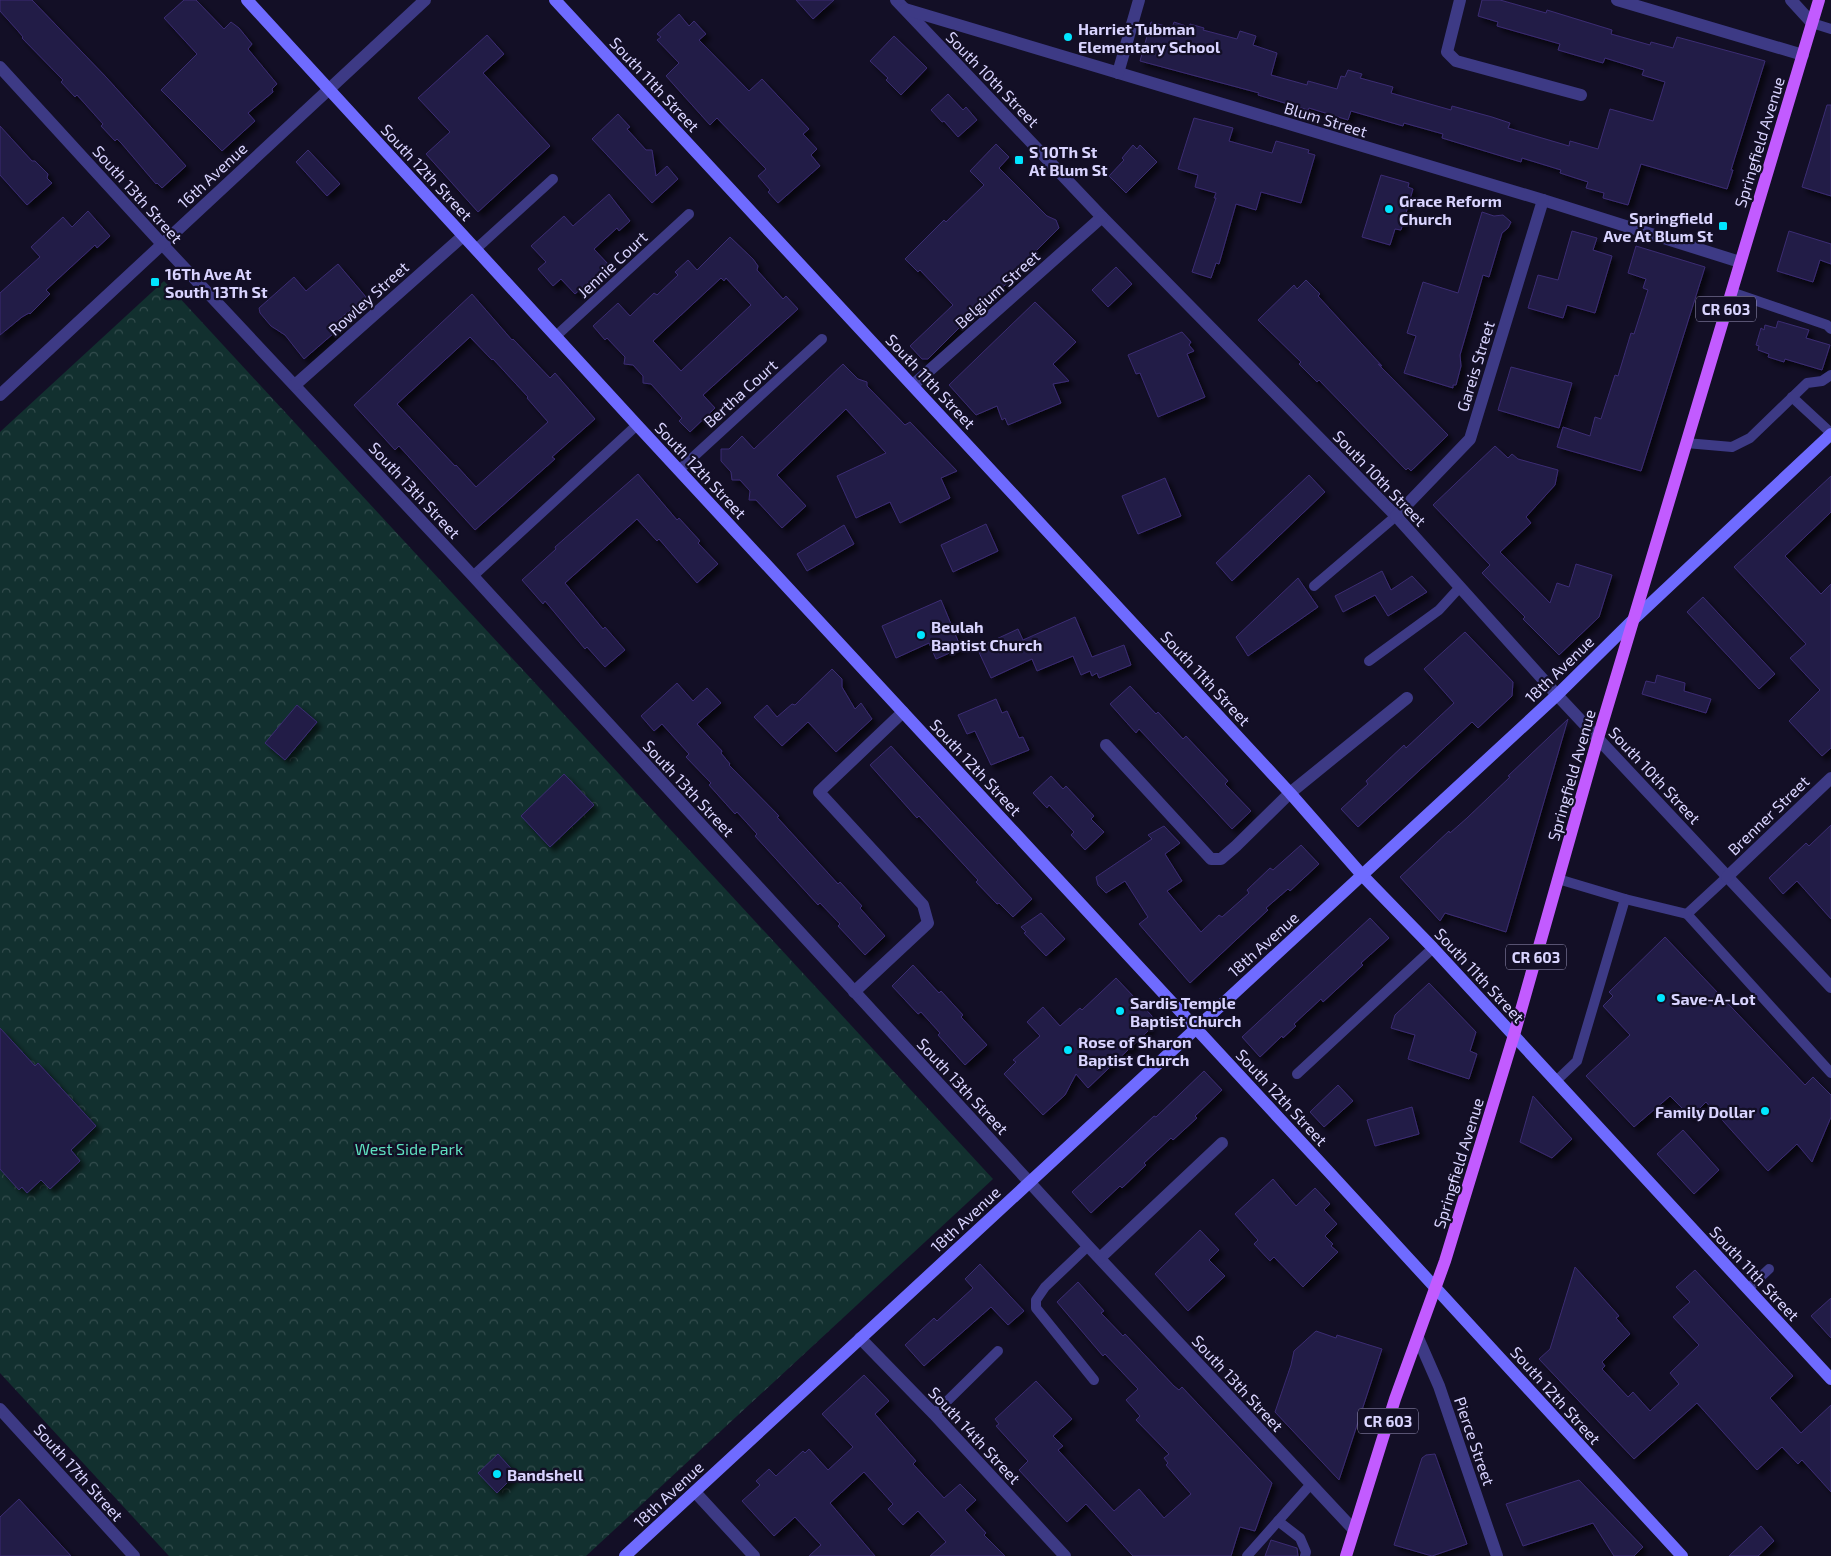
<svg xmlns="http://www.w3.org/2000/svg" width="1831" height="1556" font-family="'Exo 2',sans-serif">
<style>
.forest{fill:url(#forest-crowns)}
.building{fill:#241b47;stroke:#3b2d73;fill-rule:evenodd;filter:url(#shadow)}
.lines{fill:none;stroke-linecap:round;stroke-linejoin:round}
.lane{stroke:#3d3a85;stroke-width:10}
.street{stroke:#3d3a85;stroke-width:12}
.secondary{stroke:#6f6bff;stroke-width:12}
.primary{stroke:#c25bff;stroke-width:12}
.poi-dot{fill:#00e5ff;stroke:#130f26;stroke-width:2}
.labels{text-anchor:middle;dominant-baseline:central;stroke-width:4.5;stroke-linejoin:round;paint-order:stroke}
.shield{fill:#130f26;stroke:#9e99be;stroke-width:1}
.shield-label{font-size:15px;font-weight:bold;fill:#d9d4ff}
.poi-label{font-size:16px;font-weight:bold;fill:#d9d4ff;stroke:#130f26;text-anchor:start}
.street-label{font-size:16px;fill:#d9d4ff;stroke:#130f26}
.park-label{font-size:16px;fill:#5fe0c0;stroke:#130f26}
</style>
<defs>
<pattern id="forest-crowns" width="20" height="18" patternUnits="userSpaceOnUse" patternTransform="scale(1.25)"><rect width="20" height="18" fill="#12302f"/><path d="M2 6a3 3 0 1 1 6 0M12 15a3 3 0 1 1 6 0" fill="none" stroke="#344d4e"/></pattern>
<filter id="shadow"><feDropShadow dx="4.5" dy="4.5" stdDeviation="2.5" flood-color="#0009"/></filter>
</defs>
<rect width="100%" height="100%" fill="#130f26"/>
<!-- forest -->
<path class="forest" d="M164 281 993 1179 586 1556H169L0 1373V432Z"/>
<!-- building -->
<g class="building">
<path d="M0 0H32L106 77 186 166 162 188 157 183 156 184 122 144 117 139 115 141 101 126 103 124 77 95 75 97 61 82 63 80 22 38 23 37 18 31 0 11Z"/>
<path d="M184 0H196L224 29 231 22 239 28 252 44 248 49 277 84 272 89 273 92 248 113 255 121 222 151 161 90 197 54 164 18Z"/>
<path d="M796 0H834L813 19Z"/>
<path d="M1482 0H1500L1546 13 1547 10 1612 30 1611 34 1650 45 1651 42 1673 48 1677 37 1765 61 1731 170H1733L1727 189 1641 164 1628 205 1603 198 1604 193 1586 188 1588 182 1560 173 1561 170 1522 158 1521 162 1442 138 1443 134 1404 123 1403 126 1351 111 1348 120 1309 108 1308 110 1258 95 1259 93 1140 61 1151 22 1172 28 1174 22 1189 27 1190 24 1204 28 1203 30 1237 39 1240 31 1256 36 1253 45 1277 53 1271 75 1307 85 1308 81 1337 89 1341 76 1345 77 1348 70 1362 74 1360 78 1393 87 1391 93 1451 110 1452 106 1492 117 1510 123 1508 128 1569 146 1570 141 1598 149 1610 109 1653 121 1665 82 1642 75 1644 70 1605 58 1603 63 1558 50 1560 44 1497 26 1498 22 1478 16Z"/>
<path d="M679 14 689 26 694 21 706 34 699 40 749 91 762 79 809 129 803 134 817 149 811 155 820 166 778 203 768 192 770 190 758 176 766 169 717 118 710 125 666 76 679 63 657 40 661 37 657 34Z"/>
<path d="M487 35 504 54 483 73 550 146 478 212 426 154 450 132 418 98Z"/>
<path d="M894 36 927 68 901 95 886 80 888 78 870 61Z"/>
<path d="M948 94 963 110 966 107 977 120 958 137 944 121 942 122 931 110Z"/>
<path d="M1827 105H1831V196L1802 187Z"/>
<path d="M618 114 630 127 627 129 646 150H652L656 176 667 166 678 179 652 203 592 139Z"/>
<path d="M1194 118 1233 128 1229 141 1272 153 1276 141 1309 150 1308 153 1315 155 1301 203 1261 192 1256 210 1236 204 1219 264 1216 263 1211 278 1192 272 1216 198H1214L1216 193 1195 187 1198 175 1178 169Z"/>
<path d="M0 126 32 161H35L48 174 47 178 52 183 27 205 0 175Z"/>
<path d="M996 144 1009 157 999 168 1047 216 1056 220 1059 228 1012 275 1014 277 974 313 928 359H922L910 346 953 305 920 270 918 272 905 259 944 220 946 222 984 185 970 171Z"/>
<path d="M1133 145 1137 149 1140 145 1157 162 1126 193 1109 176 1124 160 1122 158Z"/>
<path d="M308 150 340 184 327 196 296 162Z"/>
<path d="M1381 175 1409 183 1408 187 1413 189 1401 230 1395 229 1390 245 1362 237Z"/>
<path d="M609 194 630 221 619 231 617 228 594 249 608 264 575 294 561 279 553 286 538 269 546 262 531 246 564 216 573 226Z"/>
<path d="M88 211 110 236 97 248 95 245 46 290 50 294 30 314 29 313 22 317 0 335V293L40 257 31 247 63 217 72 227Z"/>
<path d="M1482 212 1494 216 1503 215 1511 222 1508 228 1502 233 1489 277 1483 275 1460 355 1461 366 1456 385H1453V388L1404 373 1416 336 1407 333 1423 282 1458 293Z"/>
<path d="M1572 231 1597 238 1593 250 1612 256 1595 313 1567 305 1563 318 1528 308 1538 275 1558 280Z"/>
<path d="M1789 231 1831 244V264L1820 260 1813 282 1777 271Z"/>
<path d="M730 237 753 259 758 266 757 270 783 299 786 296 798 309 703 395 715 408 690 432 679 421 682 418 651 384 643 383V376L633 365 624 364 625 357 607 338 605 340 593 326 618 303 630 316 654 293 657 295 678 275 675 272 688 260 697 270ZM721 278 724 281 726 278 751 305 681 371 653 341Z"/>
<path d="M1636 246 1705 267 1641 471 1557 447 1563 427 1590 436 1595 417 1601 419 1615 375 1618 376 1631 333 1634 334 1648 290 1643 288 1646 279 1628 273Z"/>
<path d="M338 264 366 297 337 321 341 327 304 359 285 335 271 326 260 313 259 308 294 277 306 291Z"/>
<path d="M1116 267 1132 284 1108 307 1092 290Z"/>
<path d="M1306 280 1320 294 1318 296 1382 366 1378 364 1448 435 1411 471 1408 468 1406 470 1319 380 1317 382 1299 364 1301 362 1258 320 1294 285 1297 289Z"/>
<path d="M472 294 512 340 513 339 550 378 555 373 595 419 552 457 555 459 475 530 399 446 395 450 354 405ZM470 337 492 360 493 359 528 397 527 398 548 422 476 487 456 465 455 466 397 404Z"/>
<path d="M1035 302 1076 342 1053 364 1069 381 1053 384 1061 403 1008 425 1005 418 1002 420 997 406 976 415 949 385Z"/>
<path d="M1778 321 1809 330 1806 338 1830 345 1822 370 1785 359 1784 362 1768 357 1769 354 1758 350 1759 346 1756 345 1761 328 1764 330 1765 325 1776 328Z"/>
<path d="M1182 332 1191 342 1189 345 1194 351 1187 354 1205 397 1158 417 1140 373 1136 374 1128 355Z"/>
<path d="M843 364 858 379 867 382V386L905 425 910 422 957 471 941 478 950 498 900 523 890 502 856 518 837 476 886 453 846 409 777 475 806 506 782 528 756 500H749L750 491 740 480H732L731 472 721 461V449H729L742 436 754 449Z"/>
<path d="M1511 367 1572 383 1559 428 1498 410Z"/>
<path d="M1495 446 1508 458 1512 454 1518 459 1558 470 1555 485 1526 517 1531 523 1500 552 1550 603 1557 583 1569 587 1576 564 1612 575 1599 617 1559 655 1523 619 1525 617 1482 573 1490 565 1433 505Z"/>
<path d="M638 474 677 520 679 518 700 541 698 543 718 564 697 583 659 539 657 541 637 519 565 583 603 629 605 627 625 650 605 667 587 647 585 649 545 601 543 604 522 580 556 549 555 547Z"/>
<path d="M1309 475 1325 492 1232 581 1216 563Z"/>
<path d="M1831 476V512L1785 556 1821 594 1831 584V748L1822 756 1789 721 1820 690 1790 658 1806 644 1734 567Z"/>
<path d="M1165 478 1181 516 1138 534 1122 496Z"/>
<path d="M986 524 998 551 953 572 941 545Z"/>
<path d="M844 525 854 544 807 571 797 554Z"/>
<path d="M1382 571 1391 590 1412 576 1427 592 1388 616 1375 595 1343 612 1335 596Z"/>
<path d="M1298 578 1318 607 1248 656 1236 637Z"/>
<path d="M1703 597 1775 674 1759 689 1687 612Z"/>
<path d="M941 600 961 648 936 659 929 643 896 658 882 626Z"/>
<path d="M1075 617 1092 657 1124 645 1131 665 1099 678 1097 673 1092 676 1090 671 1081 675 1073 656 1037 671 1032 659 991 678 977 648 1018 629 1023 640Z"/>
<path d="M1465 632 1513 682 1512 696 1478 728 1472 722 1358 827 1341 809 1368 784 1366 781 1404 745 1406 748 1454 703 1424 669Z"/>
<path d="M832 669 842 679V687L855 709 861 703 872 719 836 752 808 722 782 746 754 717 767 705 777 717 792 704 795 705Z"/>
<path d="M1657 675 1685 683 1684 691 1711 699 1706 713 1642 694 1646 681 1655 683Z"/>
<path d="M677 683 693 701 707 688 721 703 697 724 722 751 721 753 730 764 729 765 779 816 777 817 838 884 840 882 862 906 860 908 885 936 865 955 838 926 840 924 820 903 818 905 755 836 757 834 737 812 735 814 709 785 711 783 686 757 689 754 662 724 654 731 641 716Z"/>
<path d="M1130 686 1156 714 1158 712 1183 739 1186 736 1228 781 1225 784 1251 811 1232 829 1139 729 1136 733 1110 704Z"/>
<path d="M996 699 1002 713 1007 711 1019 738 1023 737 1029 750 991 765 975 731 967 734 958 715Z"/>
<path d="M297 705 317 722 285 760 265 743Z"/>
<path d="M1568 719 1506 932 1445 913 1440 921 1400 877 1449 831 1450 833 1467 818 1510 777 1508 776Z"/>
<path d="M891 746 1032 899 1013 917 999 903 997 904 976 882 978 880 919 816 917 818 870 765Z"/>
<path d="M564 774 594 805 550 847 521 816Z"/>
<path d="M1051 776 1063 789 1066 786 1094 816 1091 819 1104 832 1085 850 1071 835 1074 832 1049 805 1047 808 1033 793Z"/>
<path d="M1831 825V919L1797 881 1783 894 1769 878 1806 843 1809 846Z"/>
<path d="M1164 826 1180 843 1165 854 1182 881 1167 891 1201 932 1219 915 1222 917 1249 893 1247 890 1270 868 1273 870 1301 845 1319 864 1290 891 1288 889 1266 908 1268 910 1190 983 1139 924 1148 917 1125 881 1106 893 1098 885 1096 877 1152 839 1148 835Z"/>
<path d="M1041 913 1065 939 1046 956 1024 933 1026 932 1021 927Z"/>
<path d="M1370 918 1389 938 1361 963 1363 965 1323 1002 1321 999 1294 1024 1296 1026 1283 1038 1282 1036 1260 1057 1242 1037Z"/>
<path d="M1665 937 1805 1085 1813 1077 1831 1095V1117L1812 1162 1797 1144 1768 1171 1706 1102 1691 1117 1670 1096 1634 1127 1586 1076 1630 1035 1603 1006 1613 996 1609 992Z"/>
<path d="M913 965 939 993 941 991 963 1015 961 1017 987 1045 965 1065 938 1035 940 1033 921 1012 918 1014 892 986Z"/>
<path d="M1116 978 1152 1016 1149 1030 1088 1088 1076 1074 1065 1095 1043 1115 1004 1074 1016 1062 1013 1060 1040 1036 1027 1022 1043 1007 1060 1026 1080 1008 1082 1010Z"/>
<path d="M1429 983 1476 1032 1470 1051 1477 1054 1469 1079 1408 1059 1415 1035 1391 1028 1395 1015Z"/>
<path d="M0 1028 35 1066 38 1063 96 1126 71 1150 80 1161 50 1189 41 1180 27 1193 22 1187 19 1190 0 1169Z"/>
<path d="M1204 1071 1222 1090 1195 1116 1197 1118 1173 1140 1171 1138 1144 1163 1146 1165 1122 1188 1120 1186 1091 1213 1072 1192 1154 1116 1156 1117Z"/>
<path d="M1338 1085 1353 1101 1324 1127 1310 1112Z"/>
<path d="M1533 1096 1572 1139 1552 1158 1520 1142Z"/>
<path d="M1412 1107 1419 1134 1375 1146 1367 1120Z"/>
<path d="M1683 1130 1719 1170 1694 1194 1657 1154Z"/>
<path d="M1273 1179 1296 1206 1315 1188 1330 1204 1324 1210 1337 1224 1325 1236 1333 1244 1331 1246 1338 1252 1303 1287 1274 1257 1270 1261 1254 1244 1258 1240 1235 1214Z"/>
<path d="M1200 1230 1219 1250 1209 1260 1225 1276 1188 1311 1155 1274Z"/>
<path d="M980 1264 1024 1311 1008 1325 991 1307 924 1366 905 1345 934 1318 937 1321 973 1288 965 1279Z"/>
<path d="M1575 1267 1619 1316 1616 1318 1630 1334 1602 1362 1605 1366 1602 1369 1628 1397 1633 1392 1650 1411 1679 1384 1670 1373 1699 1345 1673 1317 1690 1302 1676 1287 1695 1270 1793 1376 1770 1398 1801 1433 1831 1405V1492L1802 1460 1798 1464 1782 1447 1757 1470 1697 1403 1634 1459 1539 1359 1550 1349Z"/>
<path d="M1078 1282 1104 1311 1101 1313 1123 1336 1125 1334 1174 1386 1179 1390 1182 1387 1272 1483 1255 1531 1240 1527 1231 1556H1133L1086 1504 1067 1522 1019 1470 1028 1461 996 1426 999 1424 995 1419 1036 1381 1072 1419 1053 1436 1063 1446 1058 1450 1114 1511 1139 1489 1164 1518 1191 1494 1166 1465 1168 1463 1164 1458 1169 1454 1136 1420 1140 1416 1126 1400 1138 1389 1105 1354 1103 1356 1057 1302Z"/>
<path d="M1831 1298V1338L1811 1316Z"/>
<path d="M1316 1331 1336 1338 1337 1335 1382 1349 1339 1480 1275 1412 1291 1365 1294 1351Z"/>
<path d="M864 1375 889 1401 875 1414 916 1461 913 1464 944 1498 960 1484 976 1500 965 1510 986 1533 984 1535 1005 1556H930L946 1542 918 1511 903 1525 888 1509 893 1504 864 1472 830 1503 875 1556H809L821 1545 795 1517 774 1536 742 1501 760 1485 756 1481 769 1469 776 1476 803 1451 805 1453 809 1449 828 1470 853 1447 822 1414Z"/>
<path d="M498 1454 516 1474 497 1493 478 1473Z"/>
<path d="M1435 1454 1467 1544 1432 1556 1394 1545 1422 1458 1426 1455Z"/>
<path d="M1579 1480 1643 1547 1634 1556H1614L1593 1523 1523 1546 1506 1504Z"/>
<path d="M19 1499 71 1556H0V1517Z"/>
<path d="M1761 1526 1774 1541 1758 1556H1729Z"/>
<path d="M1271 1540 1297 1548 1298 1556H1265Z"/>
</g>
<g class="lines">
<!-- lane -->
<g class="lane">
<path d="M1812 23 1831 29"/>
<path d="M476 249 553 179"/>
<path d="M1731 292 1827 325 1831 329"/>
<path d="M556 336 689 214"/>
<path d="M1792 397 1831 433"/>
<path d="M1686 443 1732 447 1750 438 1807 383 1822 381 1831 375"/>
<path d="M679 470 822 339"/>
<path d="M473 576 637 425"/>
<path d="M1314 586 1396 516"/>
<path d="M1369 661 1439 610 1460 587"/>
<path d="M1727 877 1687 914 1831 1073"/>
<path d="M1625 899 1687 914"/>
<path d="M1297 1074 1433 948"/>
<path d="M1556 1081 1577 1061 1625 899 1558 879"/>
<path d="M1088 1246 1045 1287 1036 1300V1308L1094 1380"/>
<path d="M1748 1289 1769 1269"/>
<path d="M934 1414 998 1351"/>
<path d="M1278 1521 1300 1538 1306 1552 1305 1556"/>
<path d="M1247 1556 1311 1484"/>
</g>
<!-- street -->
<g class="street">
<path d="M896 0 1102 217 1396 516 1557 695 1831 987"/>
<path d="M1460 0 1447 52 1456 61 1581 95"/>
<path d="M1617 0 1803 55"/>
<path d="M1791 0 1812 23"/>
<path d="M905 9 1543 200 1740 262"/>
<path d="M0 67 162 244 473 576 1088 1246 1354 1530"/>
<path d="M1118 73 1139 0"/>
<path d="M295 385 463 236"/>
<path d="M913 385 1102 217"/>
<path d="M0 395 425 0"/>
<path d="M1396 516 1470 439 1543 200"/>
<path d="M1106 745 1211 859H1221L1236 846 1290 793 1407 698"/>
<path d="M1727 877 1831 778"/>
<path d="M854 992 928 923 923 905 819 792 903 712"/>
<path d="M1100 1258 1222 1143"/>
<path d="M860 1338 934 1414 1065 1556"/>
<path d="M1418 1338 1439 1386 1497 1556"/>
<path d="M0 1409 134 1556"/>
<path d="M695 1492 754 1556"/>
</g>
<!-- secondary -->
<g class="secondary">
<path d="M247 0 637 425 1329 1172 1682 1556"/>
<path d="M555 0 1290 793 1362 875 1433 948 1831 1379"/>
<path d="M625 1556 1557 695 1634 619 1831 434"/>
</g>
<!-- primary -->
<path class="primary" d="M1346 1556 1395 1399 1445 1261 1514 1035 1598 738 1819 0"/>
</g>
<!-- markers -->
<g class="poi-dot">
<circle cx="1068" cy="37" r="5"/>
<rect x="1014" y="155" width="10" height="10" rx="2.5"/>
<circle cx="1389" cy="209" r="5"/>
<rect x="1718" y="221" width="10" height="10" rx="2.5"/>
<rect x="150" y="277" width="10" height="10" rx="2.5"/>
<circle cx="921" cy="635" r="5"/>
<circle cx="1661" cy="998" r="5"/>
<circle cx="1120" cy="1011" r="5"/>
<circle cx="1068" cy="1050" r="5"/>
<circle cx="1765" cy="1111" r="5"/>
<circle cx="497" cy="1474" r="5"/>
</g>
<g class="labels">
<!-- shield labels -->
<g class="shield">
<rect x="1696" y="296.5" width="60" height="25" rx="4"/>
<rect x="1506" y="944.5" width="60" height="25" rx="4"/>
<rect x="1358" y="1408.5" width="60" height="25" rx="4"/>
</g>
<g class="shield-label">
<text x="1726" y="309">CR 603</text>
<text x="1536" y="957">CR 603</text>
<text x="1388" y="1421">CR 603</text>
</g>
<!-- poi labels -->
<g class="poi-label">
<text x="1078" y="28">Harriet Tubman<tspan x="1078" dy="18">Elementary School</tspan></text>
<text x="1029" y="151">S 10Th St<tspan x="1029" dy="18">At Blum St</tspan></text>
<text x="1399" y="200">Grace Reform<tspan x="1399" dy="18">Church</tspan></text>
<text x="1713" y="217" text-anchor="end">Springfield<tspan x="1713" dy="18">Ave At Blum St</tspan></text>
<text x="165" y="273">16Th Ave At<tspan x="165" dy="18">South 13Th St</tspan></text>
<text x="931" y="626">Beulah<tspan x="931" dy="18">Baptist Church</tspan></text>
<text x="1671" y="998">Save-A-Lot</text>
<text x="1130" y="1002">Sardis Temple<tspan x="1130" dy="18">Baptist Church</tspan></text>
<text x="1078" y="1041">Rose of Sharon<tspan x="1078" dy="18">Baptist Church</tspan></text>
<text x="1755" y="1111" text-anchor="end">Family Dollar</text>
<text x="507" y="1474">Bandshell</text>
</g>
<!-- street labels -->
<g class="street-label">
<text transform="translate(993 79) rotate(46)">South 10th Street</text>
<text transform="translate(655 84) rotate(47)">South 11th Street</text>
<text transform="translate(1326 119) rotate(17)">Blum Street</text>
<text transform="translate(1759 142) rotate(-73)">Springfield Avenue</text>
<text transform="translate(427 172) rotate(47)">South 12th Street</text>
<text transform="translate(212 175) rotate(-43)">16th Avenue</text>
<text transform="translate(138 194) rotate(48)">South 13th Street</text>
<text transform="translate(612 264) rotate(-43)">Jennie Court</text>
<text transform="translate(997 289) rotate(-42)">Belgium Street</text>
<text transform="translate(368 298) rotate(-42)">Rowley Street</text>
<text transform="translate(1475 366) rotate(-73)">Gareis Street</text>
<text transform="translate(931 381) rotate(47)">South 11th Street</text>
<text transform="translate(740 393) rotate(-42)">Bertha Court</text>
<text transform="translate(701 470) rotate(47)">South 12th Street</text>
<text transform="translate(1380 478) rotate(46)">South 10th Street</text>
<text transform="translate(415 490) rotate(47)">South 13th Street</text>
<text transform="translate(1559 669) rotate(-44)">18th Avenue</text>
<text transform="translate(1206 678) rotate(47)">South 11th Street</text>
<text transform="translate(976 767) rotate(47)">South 12th Street</text>
<text transform="translate(1571 775) rotate(-74)">Springfield Avenue</text>
<text transform="translate(1655 775) rotate(47)">South 10th Street</text>
<text transform="translate(689 788) rotate(47)">South 13th Street</text>
<text transform="translate(1768 815) rotate(-44)">Brenner Street</text>
<text transform="translate(1263 944) rotate(-42)">18th Avenue</text>
<text transform="translate(1480 975) rotate(47)">South 11th Street</text>
<text transform="translate(963 1086) rotate(47)">South 13th Street</text>
<text transform="translate(1282 1097) rotate(47)">South 12th Street</text>
<text transform="translate(1458 1163) rotate(-73)">Springfield Avenue</text>
<text transform="translate(965 1219) rotate(-43)">18th Avenue</text>
<text transform="translate(1755 1273) rotate(47)">South 11th Street</text>
<text transform="translate(1238 1383) rotate(47)">South 13th Street</text>
<text transform="translate(1556 1395) rotate(48)">South 12th Street</text>
<text transform="translate(975 1435) rotate(47)">South 14th Street</text>
<text transform="translate(1475 1441) rotate(71)">Pierce Street</text>
<text transform="translate(79 1472) rotate(48)">South 17th Street</text>
<text transform="translate(668 1494) rotate(-43)">18th Avenue</text>
</g>
<!-- park labels -->
<g class="park-label">
<text x="409" y="1148">West Side Park</text>
</g>
</g>
</svg>
